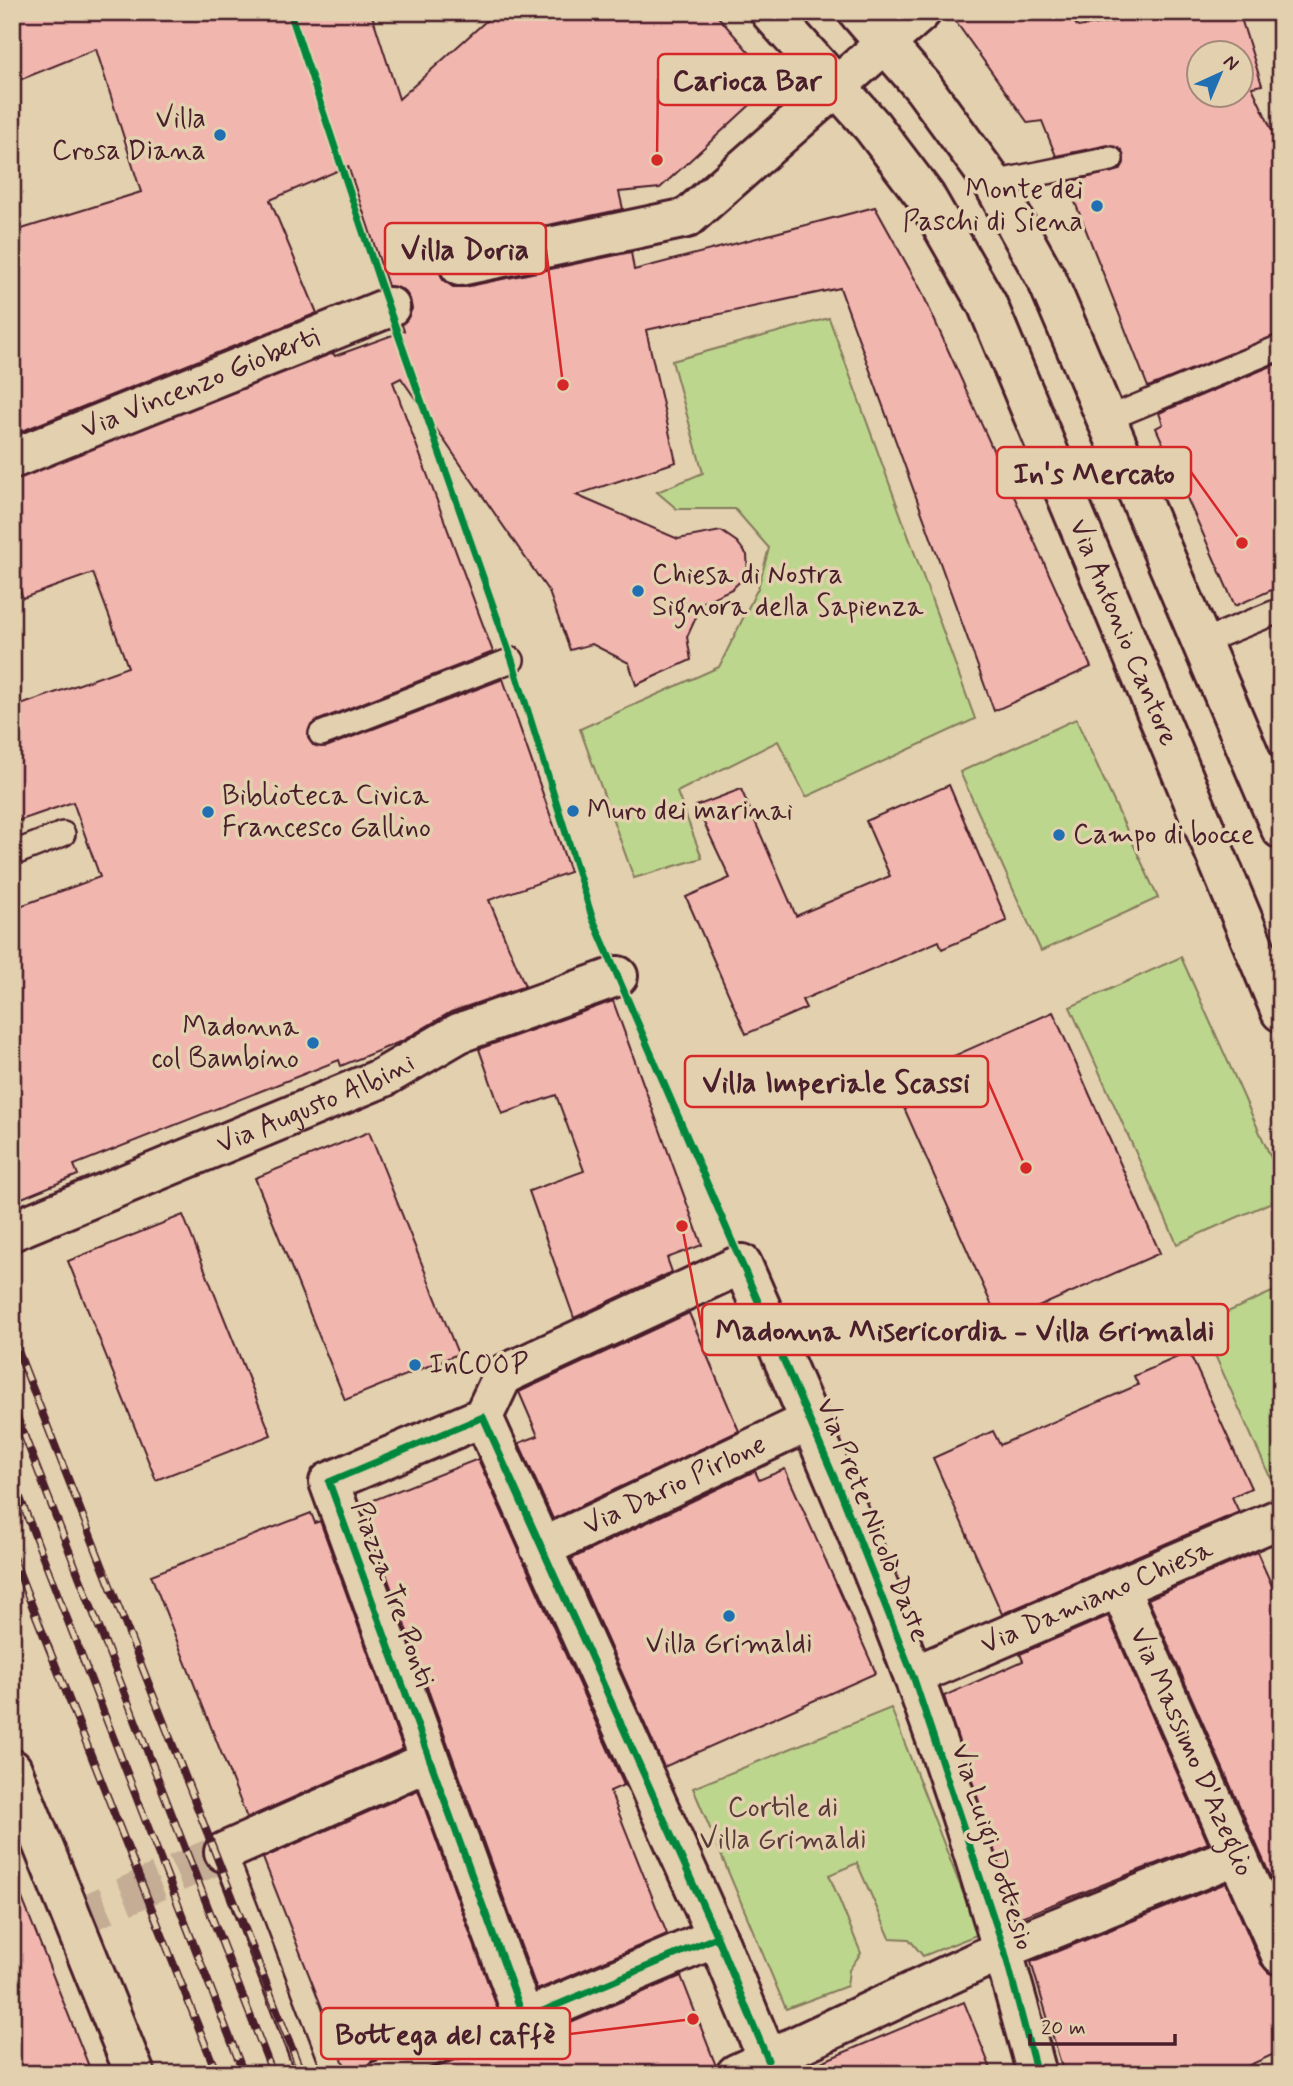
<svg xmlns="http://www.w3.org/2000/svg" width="1293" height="2086" font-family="Mynerve,sans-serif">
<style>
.green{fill:#bdd68d;stroke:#847a5c;stroke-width:2}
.building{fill:#f1b6ae;stroke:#4a1f2b;stroke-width:2;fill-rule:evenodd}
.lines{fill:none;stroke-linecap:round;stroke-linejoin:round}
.street-tunnel{stroke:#c4ad94;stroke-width:38;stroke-dasharray:38 19;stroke-linecap:butt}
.lane-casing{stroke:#4a1f2b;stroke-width:28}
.street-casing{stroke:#4a1f2b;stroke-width:44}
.secondary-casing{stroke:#4a1f2b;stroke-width:44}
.lane{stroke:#e2d0ae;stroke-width:23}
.street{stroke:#e2d0ae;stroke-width:38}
.secondary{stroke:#e2d0ae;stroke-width:38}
.rail-casing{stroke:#4a1f2b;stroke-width:8}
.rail{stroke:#e2d0ae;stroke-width:5;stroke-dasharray:16;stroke-linecap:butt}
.cycleway-casing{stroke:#e2d0ae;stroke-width:11}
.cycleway{stroke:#00873e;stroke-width:7}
.poi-dot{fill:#1f6fb2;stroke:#e2d0ae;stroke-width:2.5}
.labels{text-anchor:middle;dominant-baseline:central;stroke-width:7;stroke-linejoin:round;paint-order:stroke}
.poi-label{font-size:28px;fill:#4a1f2b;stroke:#e2d0ae;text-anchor:start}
.street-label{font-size:28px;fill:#4a1f2b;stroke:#e2d0ae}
.park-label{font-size:28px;fill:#5b3a3a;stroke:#e2d0ae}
.leader{fill:none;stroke:#d62828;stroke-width:2.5}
.callout-dot{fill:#d62828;stroke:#e2d0ae;stroke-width:2.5}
.callout{fill:#e2d0ae;stroke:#d62828;stroke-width:2.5}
.callout-label{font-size:30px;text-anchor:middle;font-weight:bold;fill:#4a1f2b}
</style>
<rect width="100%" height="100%" fill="#e2d0ae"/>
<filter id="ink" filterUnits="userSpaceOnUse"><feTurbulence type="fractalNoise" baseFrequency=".0143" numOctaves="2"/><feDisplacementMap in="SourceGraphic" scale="14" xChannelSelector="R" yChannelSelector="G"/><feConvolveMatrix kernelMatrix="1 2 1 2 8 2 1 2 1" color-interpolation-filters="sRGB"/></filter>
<g filter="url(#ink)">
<!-- green -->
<g class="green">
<path d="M829 318 975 719 806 797 778 741 677 792 702 858 634 878 580 729 719 667 758 588 769 548 735 509H677L657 492 703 473 672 361Z"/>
<path d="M1076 719 1158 898 1041 951 960 772Z"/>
<path d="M1181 957 1281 1180V1198L1177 1244 1070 1007Z"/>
<path d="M1281 1288V1483L1274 1486 1201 1324Z"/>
<path d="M891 1708 979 1934 923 1956 909 1939 890 1938 857 1863 829 1875 861 1953 849 1970 847 1986 786 2009 693 1788Z"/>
</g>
<!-- building -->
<g class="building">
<path d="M12 12H371L399 99 496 12H714L775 82 660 188 619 192 623 209 455 245 445 250 439 259V270L443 280 453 287H465L631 252 634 270 875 207 921 290 1091 667 994 711 840 288 646 330 676 462 576 495 678 539 721 531 737 542 747 555 748 574 732 589 703 602 687 637 691 660 636 685 629 663 592 644 570 650 549 592 401 378 393 382 493 652 316 721 310 726 308 738 313 745 326 747 503 679 570 872 489 900 525 986 451 1012 402 1041 341 1066 339 1060 74 1165 78 1175 12 1202V909L100 877 73 802 12 823V708L128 667 93 573 23 598 12 570V480L333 353 335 356 404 331 402 325 412 309 410 299 404 290 388 286 348 166 270 200 317 313 12 435V232L141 192 96 49 12 83Z"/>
<path d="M949 12H1066L1078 27 1174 12H1239L1262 85 1252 87 1281 150V333L1148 387 1067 182 1120 170 1124 163 1122 150 1108 145 1056 156 1042 121 1028 123ZM1199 52H1241V94H1199Z"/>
<path d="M1281 362V586L1235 606 1156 428 1163 424 1159 413Z"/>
<path d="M949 785 1007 921 942 949 939 941 802 1000 806 1008 746 1034 686 897 730 878 696 806 741 789 796 916 890 876 866 821Z"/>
<path d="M613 1001 702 1245 667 1258 672 1272 574 1318 529 1191 584 1171 556 1095 502 1114 479 1049Z"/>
<path d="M1053 1012 1160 1253 1000 1324 893 1083Z"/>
<path d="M369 1132 458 1354 345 1400 255 1178Z"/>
<path d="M183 1215 271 1435 156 1480 68 1261Z"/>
<path d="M689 1313 739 1431 553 1519 519 1443 538 1436 519 1392Z"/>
<path d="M1189 1352 1251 1488 1232 1497 1239 1512 1002 1614 933 1458 993 1431 1000 1445 1138 1385 1134 1376Z"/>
<path d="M478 1459 624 1785 610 1791 667 1934 537 1990 361 1505Z"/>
<path d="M785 1469 876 1673 664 1767 571 1559 755 1471 759 1480Z"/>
<path d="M311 1513 315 1523 320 1521 403 1749 247 1818 151 1575Z"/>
<path d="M1257 1552 1281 1606V1900L1148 1599Z"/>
<path d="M1108 1616 1208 1843 1016 1919 944 1696 1023 1661 1020 1654Z"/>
<path d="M418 1790 499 2013 372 2061 366 2066 363 2074H348L263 1858Z"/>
<path d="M14 1878 92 2074H12Z"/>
<path d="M1226 1883 1261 1964 1269 1973 1281 1977V2051L1230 2074H1064L1031 1962Z"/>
<path d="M681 1976 716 2066 714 2074H418L514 2038 533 2039Z"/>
<path d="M964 2002 993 2074H795V2073Z"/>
</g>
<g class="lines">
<!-- street-tunnel -->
<path class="street-tunnel" d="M72 1920 224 1852"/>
<!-- lane casing -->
<g class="lane-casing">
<g id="lane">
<path d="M993 183 1111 159"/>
<path d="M1107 419 1281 347"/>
<path d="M1202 642 1281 610"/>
<path d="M321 734 512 660"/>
<path d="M12 854 63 834"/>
<path d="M224 1852 309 2074"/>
<path d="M377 2074 524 2019"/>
</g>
</g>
<!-- street casing -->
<g class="street-casing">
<g id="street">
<path d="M460 266 687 218 921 12"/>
<path id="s1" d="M12 459 390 307"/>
<path id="s2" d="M12 1231 382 1078 459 1033 618 976"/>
<path d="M483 1417 503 1375 742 1264C801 1400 861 1536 913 1675 961 1805 1001 1940 1037 2074"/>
<path id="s3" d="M540 1549 810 1421"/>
<path id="s4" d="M1119 1587 1281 1955"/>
<path id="s5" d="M913 1676 1281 1518"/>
<path d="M224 1852 429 1761"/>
<path d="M717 1937 524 2019 329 1482 483 1417 717 1937 768 2060"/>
<path d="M736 2074 1004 1949 1237 1855"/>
</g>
</g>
<!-- secondary casing -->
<g class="secondary-casing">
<g id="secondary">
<path id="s6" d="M770 12 872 126 925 196 987 304 1281 1012"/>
<path d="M858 12 923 87 993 183 1048 282 1281 829"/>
<path d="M12 1769 135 2074"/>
</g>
</g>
<!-- lane -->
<use href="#lane" class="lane"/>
<!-- street -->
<use href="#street" class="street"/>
<!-- secondary -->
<use href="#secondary" class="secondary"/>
<!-- rail casing -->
<g class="rail-casing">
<g id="rail">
<path d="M12 1336 302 2074"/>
<path d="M12 1404 273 2074"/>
<path d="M12 1477 244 2074"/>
<path d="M12 1555 217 2074"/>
</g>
</g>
<!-- rail -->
<use href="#rail" class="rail"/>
<!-- cycleway casing -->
<g class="cycleway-casing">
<g id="cycleway">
<path d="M290 12 380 283 512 660 592 917 840 1491 913 1676 1004 1949 1037 2074"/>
<path d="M717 1937 524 2019 329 1482 483 1417 717 1937 768 2060"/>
</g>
</g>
<!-- cycleway -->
<use href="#cycleway" class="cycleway"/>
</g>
</g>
<!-- markers -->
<g class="poi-dot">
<circle cx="220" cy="135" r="7"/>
<circle cx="1097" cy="206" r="7"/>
<circle cx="638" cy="591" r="7"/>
<circle cx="573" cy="811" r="7"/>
<circle cx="208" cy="812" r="7"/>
<circle cx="1059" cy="835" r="7"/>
<circle cx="313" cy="1043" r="7"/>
<circle cx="415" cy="1365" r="7"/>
<circle cx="729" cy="1616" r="7"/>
</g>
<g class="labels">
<!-- poi labels -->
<g class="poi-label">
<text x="206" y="119" text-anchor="end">Villa<tspan x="206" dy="32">Crosa Diana</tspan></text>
<text x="1083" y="190" text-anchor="end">Monte dei<tspan x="1083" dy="32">Paschi di Siena</tspan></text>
<text x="652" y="575">Chiesa di Nostra<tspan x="652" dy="32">Signora della Sapienza</tspan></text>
<text x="222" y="796">Biblioteca Civica<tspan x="222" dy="32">Francesco Gallino</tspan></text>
<text x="587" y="811">Muro dei marinai</text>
<text x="1073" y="835">Campo di bocce</text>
<text x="299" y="1027" text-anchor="end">Madonna<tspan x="299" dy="32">col Bambino</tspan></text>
<text x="429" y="1365">InCOOP</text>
<text x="729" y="1644" text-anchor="middle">Villa Grimaldi</text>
</g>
<!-- street labels -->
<g class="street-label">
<text stroke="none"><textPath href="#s1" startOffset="203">Via Vincenzo Gioberti</textPath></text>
<text stroke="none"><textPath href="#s6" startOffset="721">Via Antonio Cantore</textPath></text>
<text stroke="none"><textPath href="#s2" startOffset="329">Via Augusto Albini</textPath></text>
<text stroke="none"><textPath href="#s3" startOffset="149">Via Dario Pirlone</textPath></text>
<text transform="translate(872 1520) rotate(68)">Via Prete Nicolò Daste</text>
<text transform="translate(392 1594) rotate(70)">Piazza Tre Ponti</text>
<text stroke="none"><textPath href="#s5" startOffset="200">Via Damiano Chiesa</textPath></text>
<text stroke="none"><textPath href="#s4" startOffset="180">Via Massimo D'Azeglio</textPath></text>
<text transform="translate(992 1847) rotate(72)">Via Luigi Dottesio</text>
</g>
<!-- park labels -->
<g class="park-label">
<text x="783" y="1808">Cortile di<tspan x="783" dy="32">Villa Grimaldi</tspan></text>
</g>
</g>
<!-- callouts -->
<path class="leader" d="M657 160L658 79M563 385L546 249M1242 543L1191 472M1026 1168L988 1081M682 1226L702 1329M693 2019L570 2034"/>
<g class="callout-dot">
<circle cx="657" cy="160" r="7"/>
<circle cx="563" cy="385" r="7"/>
<circle cx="1242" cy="543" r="7"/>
<circle cx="1026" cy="1168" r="7"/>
<circle cx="682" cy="1226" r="7"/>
<circle cx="693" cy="2019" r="7"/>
</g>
<g class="callout">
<rect x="658" y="54" width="178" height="51" rx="7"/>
<rect x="385" y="223" width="161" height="51" rx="7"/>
<rect x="997" y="447" width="194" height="51" rx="7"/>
<rect x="685" y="1056" width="303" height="51" rx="7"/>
<rect x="702" y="1304" width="526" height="51" rx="7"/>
<rect x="321" y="2008" width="249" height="51" rx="7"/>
</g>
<g class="callout-label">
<text x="747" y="90">Carioca Bar</text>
<text x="465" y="259">Villa Doria</text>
<text x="1094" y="483">In's Mercato</text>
<text x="836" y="1092">Villa Imperiale Scassi</text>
<text x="965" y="1340">Madonna Misericordia - Villa Grimaldi</text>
<text x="445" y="2044">Bottega del caffè</text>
</g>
<!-- margin -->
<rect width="1293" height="2086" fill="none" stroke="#e2d0ae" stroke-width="42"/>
<rect x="21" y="21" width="1251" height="2044" fill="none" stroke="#4a1f2b" stroke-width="2.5" filter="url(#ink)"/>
<!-- north arrow -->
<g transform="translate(1220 74) rotate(44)"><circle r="33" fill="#e2d0ae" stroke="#a5897a" stroke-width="2"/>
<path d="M0-5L12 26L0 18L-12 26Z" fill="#1f6fb2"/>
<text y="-10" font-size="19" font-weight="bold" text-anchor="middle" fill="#4a1f2b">N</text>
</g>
<!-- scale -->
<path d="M1030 2034v10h145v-10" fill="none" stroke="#4a1f2b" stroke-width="3.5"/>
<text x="1041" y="2034" font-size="21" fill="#4a1f2b" stroke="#e2d0ae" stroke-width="5" paint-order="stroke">20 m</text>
</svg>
